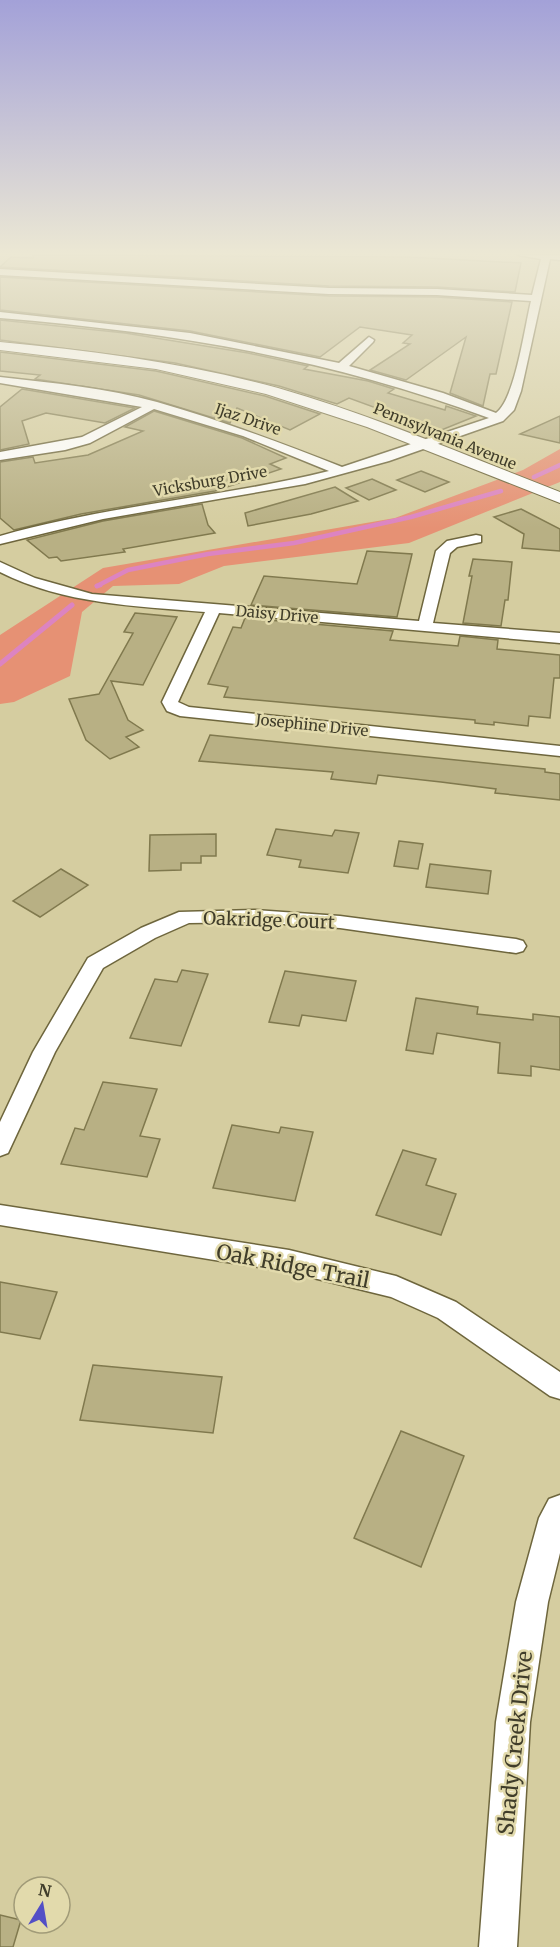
<svg xmlns="http://www.w3.org/2000/svg" width="560" height="1947" font-family="Merriweather,serif">
<style>
.green{fill:#e69174}
.lines{fill:none;stroke-linecap:round;stroke-linejoin:round}
.stream-far1{stroke:#dc84c1;stroke-width:4.5}
.stream{stroke:#dc84c1;stroke-width:5}
.building{fill:#b8b084;stroke:#80794e;stroke-width:1.5}
.minor-casing{stroke:#6e663d;stroke-width:3}
.tertiary-casing{stroke:#6e663d;stroke-width:2}
.minor{fill:#fff;fill-rule:evenodd}
.tertiary{fill:#fff;fill-rule:evenodd}
.labels{text-anchor:middle;dominant-baseline:central;stroke-width:5;stroke-linejoin:round;paint-order:stroke}
.far-street-label{font-size:15px;fill:#403d2a;stroke:#e2daac}
.street-label{font-size:18px;fill:#403d2a;stroke:#e2daac}
.near-street-label{font-size:21px;fill:#403d2a;stroke:#e2daac}
</style>
<rect width="100%" height="100%" fill="#d5cda0"/>
<!-- green -->
<path class="green" d="M560 449V482L409 543 224 566 179 584 113 586 82 612 70 676 14 702 0 704V635L103 568 395 518 523 470Z"/>
<g class="lines">
<!-- stream-far1 -->
<g class="stream-far1">
<path d="M534 477 560 465"/>
<path d="M97 586 128 570 208 554 294 543 411 517 501 491"/>
</g>
<!-- stream -->
<g class="stream">
<path d="M97 586 100 585"/>
<path d="M0 664 72 605"/>
</g>
</g>
<!-- building -->
<g class="building">
<path d="M33 255 409 257 521 263 515 292 437 287 329 286 0 267 11 257 33 258Z"/>
<path d="M0 277 329 296 437 297 512 302 496 374H490L483 406 450 393 466 337 406 380 370 370 410 344 403 343 412 335 360 327 320 357 190 331 0 310Z"/>
<path d="M0 320 125 333 248 353 308 366 304 369 368 381 394 389 388 393 445 410 446 406 476 416 439 431 349 398 337 404 279 386 175 363 0 340Z"/>
<path d="M0 352 156 371 265 396 320 414 290 430 237 408 230 423 139 395 35 379 40 375 0 371Z"/>
<path d="M22 389 135 408 105 423 46 413 22 421 29 444 0 450V407Z"/>
<path d="M154 411 242 438 286 458 270 464 281 469 215 491 81 514 14 530 0 518V462L33 457 35 463 88 455 143 431 125 427Z"/>
<path d="M560 416V443L520 434Z"/>
<path d="M421 471 449 482 425 492 397 480Z"/>
<path d="M372 479 396 490 369 500 346 488Z"/>
<path d="M335 487 358 501 311 514 248 526 245 513Z"/>
<path d="M202 504 208 525 215 533 123 549 125 552 61 561 57 557 49 558 27 540 103 521Z"/>
<path d="M521 509 560 529V551L522 548 524 534 494 517Z"/>
<path d="M367 551 412 554 397 617 251 605 264 576 357 584Z"/>
<path d="M473 559 512 562 508 600H505L501 626 463 623 472 576H469Z"/>
<path d="M135 613 177 617 143 685 111 681 128 720 143 730 126 737 139 747 110 759 86 740 69 699 99 694 133 633 124 632Z"/>
<path d="M245 618 393 631 390 640 458 646 460 636 498 640 497 649 560 655V678H554L550 718 529 716 528 726 494 722V725L475 723V720L224 697 228 687 208 684 233 627 241 628Z"/>
<path d="M210 735 545 769V772L560 774V800L495 793 496 789 441 782 378 775 376 784 331 779 333 772 199 761Z"/>
<path d="M276 829 332 836 335 830 359 833 348 873 299 867 301 860 267 855Z"/>
<path d="M216 834V856H201V863H181V870L149 871 150 835Z"/>
<path d="M399 841 423 844 418 869 394 866Z"/>
<path d="M430 864 491 871 488 894 426 887Z"/>
<path d="M61 869 88 885 40 917 13 901Z"/>
<path d="M182 970 208 974 181 1046 130 1038 155 979 177 982Z"/>
<path d="M285 971 356 981 346 1021 302 1015 299 1026 269 1022Z"/>
<path d="M416 998 478 1007 477 1014 533 1020V1014L560 1017V1070L531 1066V1076L498 1073 500 1043 437 1033 433 1054 406 1050Z"/>
<path d="M103 1082 157 1089 140 1136 160 1139 147 1177 61 1164 75 1128 84 1130Z"/>
<path d="M232 1125 279 1133 281 1127 313 1132 295 1201 213 1188Z"/>
<path d="M403 1150 436 1159 426 1185 456 1194 441 1235 376 1215Z"/>
<path d="M0 1282 57 1292 40 1339 0 1332Z"/>
<path d="M93 1365 222 1377 213 1433 80 1420Z"/>
<path d="M401 1431 464 1456 421 1567 354 1538Z"/>
<path d="M0 1915 21 1920 13 1947H0Z"/>
</g>
<g class="lines">
<!-- minor casing -->
<g class="minor-casing">
<g id="minor">
<path d="M518 255H560V260L550 259 521 391 514 410 503 421 389 461 305 484 103 519 0 544V536C108 505 220 498 329 471L243 436 154 409 90 443 65 450 0 460V452L82 437 142 407 0 383V377C52 383 107 388 157 402 220 420 281 443 342 467L489 418C329 358 170 332 0 318V312L190 333 339 363 369 337 374 340 373 342 349 366 443 393 496 413C515 400 525 325 531 301L437 295 329 294 0 275V269L329 288 437 289 532 295 541 259Z"/>
<path d="M476 535 481 536V542L457 547 450 553 433 623 560 633V643L219 613 178 702 189 707 560 746V756L180 716 167 711 162 702 205 612C134 606 64 604 0 572V562L35 578 92 594 419 621 436 551 447 541Z"/>
<path d="M255 910 340 916 516 939 523 941 526 946 523 951 516 953 340 928 255 922 189 923 155 938 103 968 55 1052 8 1153 0 1156V1122L33 1052 88 958 141 928 179 912Z"/>
<path d="M0 1205 289 1250 396 1276 456 1302 560 1372V1399L550 1396 438 1318 391 1297 289 1272 0 1225Z"/>
<path d="M560 1495V1553L548 1602 530 1722 517 1947H479L496 1722 516 1602 539 1518 549 1499Z"/>
</g>
</g>
<!-- tertiary casing -->
<g class="tertiary-casing">
<path id="tertiary" d="M0 342C94 351 187 363 278 388 375 416 467 456 560 492V503L367 427 266 394 156 369 0 350Z"/>
</g>
<!-- minor -->
<use href="#minor" class="minor"/>
<!-- tertiary -->
<use href="#tertiary" class="tertiary"/>
</g>
<!-- sky -->
<linearGradient id="sky" x2="0" y2="1"><stop stop-color="#a3a1d8"/><stop offset="0.48" stop-color="#ece8d4"/><stop offset="1" stop-color="#ece8d4" stop-opacity="0"/></linearGradient>
<rect width="560" height="528" fill="url(#sky)"/>
<g class="labels">
<!-- far-street labels -->
<g class="far-street-label">
<text transform="translate(248 419) rotate(19)">Ijaz Drive</text>
<text transform="translate(445 436) rotate(22)">Pennsylvania Avenue</text>
<text transform="translate(210 481) rotate(-10)">Vicksburg Drive</text>
<text transform="translate(277 614) rotate(5)">Daisy Drive</text>
<text transform="translate(312 725) rotate(6)">Josephine Drive</text>
</g>
<!-- street labels -->
<g class="street-label">
<text transform="translate(269 920) rotate(2)">Oakridge Court</text>
</g>
<!-- near-street labels -->
<g class="near-street-label">
<text transform="translate(293 1266) rotate(11)">Oak Ridge Trail</text>
<text transform="translate(515 1743) rotate(-84)">Shady Creek Drive</text>
</g>
</g>
<!-- north arrow -->
<g transform="translate(42 1905) rotate(11)"><circle r="28" fill="#e2daac" stroke="#a19b78" stroke-width="1.5"/>
<path d="M0-4.5L10 22L0 15L-10 22Z" fill="#534fc6"/>
<text y="-9" font-size="16" font-weight="bold" text-anchor="middle" fill="#403d2a">N</text>
</g>
</svg>
